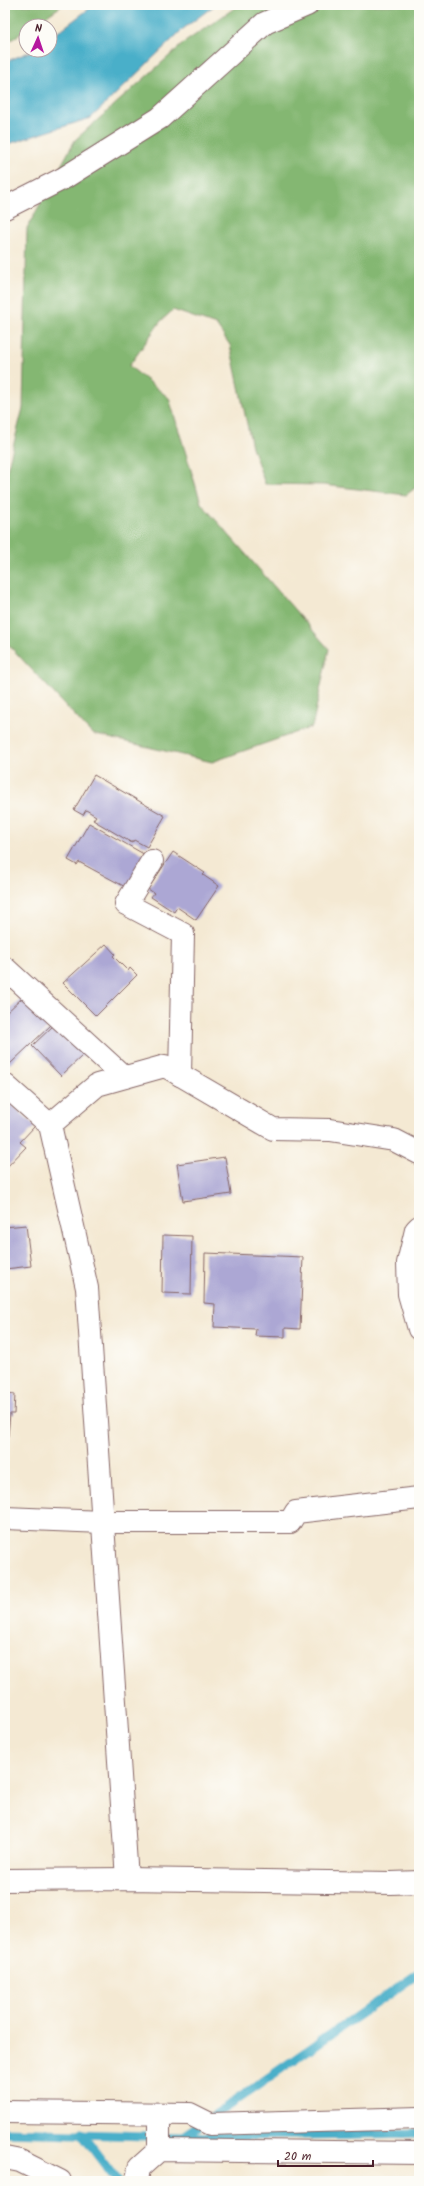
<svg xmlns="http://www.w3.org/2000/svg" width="424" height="2186" font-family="Kalam,sans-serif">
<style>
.forest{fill:#84b772;stroke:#676b4e}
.water{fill:#4aafc9;stroke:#4a677a}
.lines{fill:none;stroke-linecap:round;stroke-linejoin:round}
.stream{stroke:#4aafc9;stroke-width:9}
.building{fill:#aca7d4}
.street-casing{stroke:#866666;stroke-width:24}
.street{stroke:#fff;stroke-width:22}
</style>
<rect width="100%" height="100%" fill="#fdfcf7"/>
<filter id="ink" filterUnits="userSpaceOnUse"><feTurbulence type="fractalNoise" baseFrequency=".025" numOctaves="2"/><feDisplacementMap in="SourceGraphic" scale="8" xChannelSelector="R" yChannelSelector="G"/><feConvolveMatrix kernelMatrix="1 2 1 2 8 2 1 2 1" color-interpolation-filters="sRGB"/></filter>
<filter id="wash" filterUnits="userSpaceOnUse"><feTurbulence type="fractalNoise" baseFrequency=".012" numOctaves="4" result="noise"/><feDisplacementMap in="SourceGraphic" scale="16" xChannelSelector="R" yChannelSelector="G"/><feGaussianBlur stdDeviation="0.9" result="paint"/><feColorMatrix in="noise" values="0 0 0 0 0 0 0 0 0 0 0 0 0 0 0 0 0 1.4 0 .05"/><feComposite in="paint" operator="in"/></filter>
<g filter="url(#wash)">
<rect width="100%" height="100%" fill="#f4e9d3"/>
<!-- forest -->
<g class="forest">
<path d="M5 5H63L32 26H26V30L5 44Z"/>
<path d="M239 5H419V485L406 495 324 485 265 484 252 447 230 345 216 325 173 310 160 322 129 366 169 398 201 503 329 649 312 727 212 762 92 734 5 641V478L23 408 27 228 75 140 185 42Z"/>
</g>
<!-- water -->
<path class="water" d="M94 5H215L183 29 91 118 5 145V62L34 50H50V38Z"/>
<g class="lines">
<!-- stream -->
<g class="stream">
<path d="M5 2132 183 2137 419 1973"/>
<path d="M81 2133 117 2181"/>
<path d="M183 2137 419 2133"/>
</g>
</g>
<g id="blocks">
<!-- building -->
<g class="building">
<path d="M94 775 165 816 147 847 134 840 132 843 93 820 96 816 86 810 83 815 74 810Z"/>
<path d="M89 823 149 857 131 890 79 862 77 865 68 860Z"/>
<path d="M173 852 205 873 203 875 219 886 196 920 177 907 174 912 151 897 154 893 148 889Z"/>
<path d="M106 944 115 954 113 956 128 971 130 968 137 975 96 1016 63 983Z"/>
<path d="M23 997 51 1025 10 1064 5 1059V1014Z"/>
<path d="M55 1024 84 1054 61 1076 32 1046Z"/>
<path d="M5 1098 35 1126 20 1142 26 1147 5 1169Z"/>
<path d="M225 1157 231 1194 183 1201 177 1164Z"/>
<path d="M26 1225 31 1266 5 1269V1227Z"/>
<path d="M163 1235 192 1236 191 1294 162 1293Z"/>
<path d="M205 1253 303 1257 300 1329 285 1328V1337L255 1336 256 1329 214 1327 215 1304 204 1303Z"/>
<path d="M5 1393 15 1394 14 1414H10L8 1436H5Z"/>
</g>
</g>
</g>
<g filter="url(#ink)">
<use href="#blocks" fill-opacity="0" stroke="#866666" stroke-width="1"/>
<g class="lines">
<!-- street casing -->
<g class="street-casing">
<g id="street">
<path d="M5 208 64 178 160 118 265 23 307 5"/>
<path d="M152 861 126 904 183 934 180 1075"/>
<path d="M5 968 124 1077"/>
<path d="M5 1085 50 1125 87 1288 127 1879"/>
<path d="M50 1125 97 1085 165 1066 273 1129 330 1130 394 1140 419 1153"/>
<path d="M419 1227 416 1230 408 1263 409 1294 419 1329"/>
<path d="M5 1518 103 1522H290L296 1512 419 1498"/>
<path d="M5 1880 127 1879 391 1883 419 1882"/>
<path d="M5 2112 190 2114 210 2124 419 2118"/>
<path d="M159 2150V2114"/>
<path d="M5 2158 20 2161 60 2181"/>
<path d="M137 2181 139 2168 159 2150 419 2153"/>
</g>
</g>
<!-- street -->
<use href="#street" class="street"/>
</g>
</g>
<!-- margin -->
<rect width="424" height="2186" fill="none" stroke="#fdfcf7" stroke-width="20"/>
<!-- north arrow -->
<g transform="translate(38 38) rotate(3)"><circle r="19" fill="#fdfcf7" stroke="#b5a4a5"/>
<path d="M0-3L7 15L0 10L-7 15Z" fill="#b5179e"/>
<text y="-6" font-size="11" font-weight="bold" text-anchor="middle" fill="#4a1f2b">N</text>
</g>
<!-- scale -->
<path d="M278 2160v6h95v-6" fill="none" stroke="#4a1f2b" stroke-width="2"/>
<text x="284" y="2160" font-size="12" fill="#4a1f2b" stroke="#fdfcf7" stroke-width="3" paint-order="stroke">20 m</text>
</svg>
